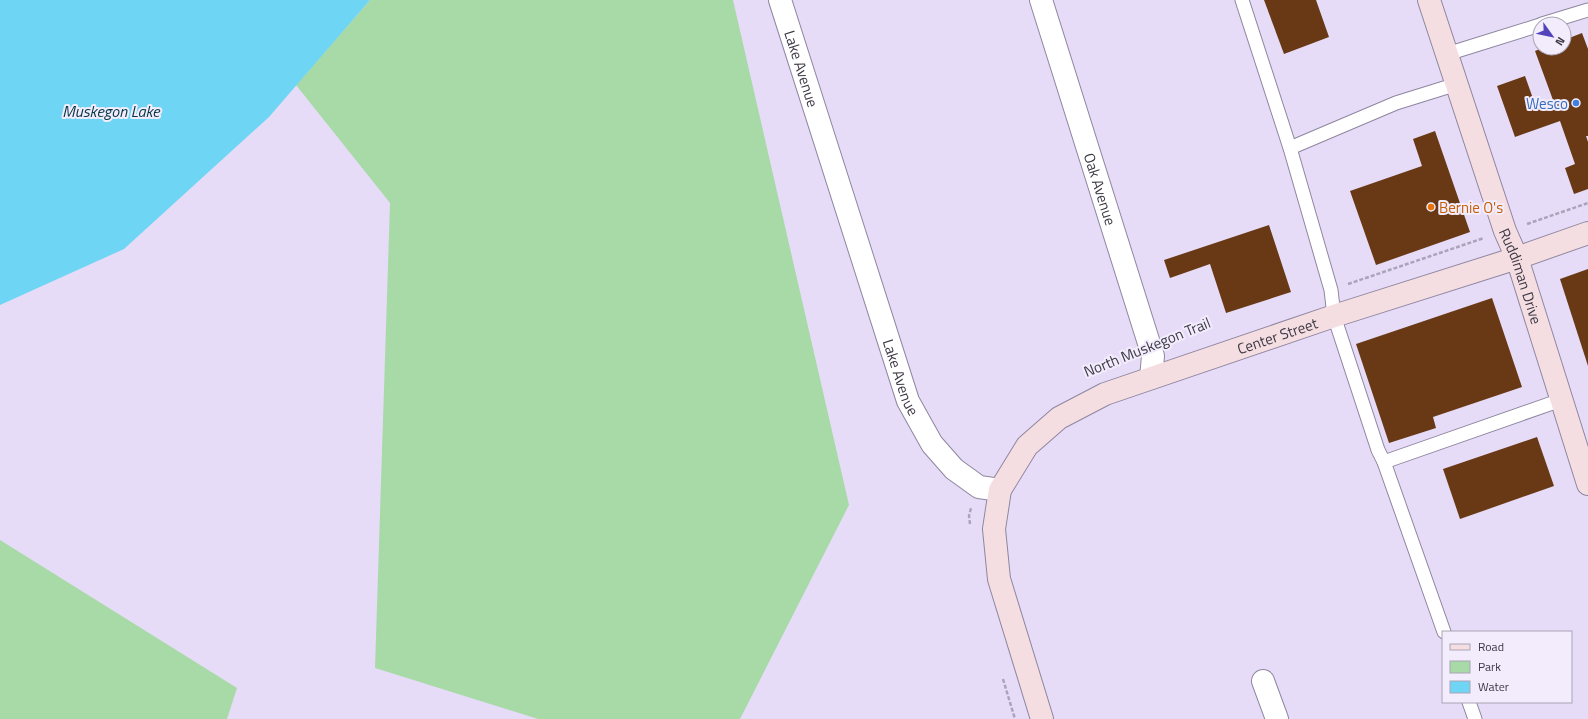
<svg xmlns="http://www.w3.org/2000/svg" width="1588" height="719" font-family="'Titillium Web',sans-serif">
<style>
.green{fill:#a8daa7}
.water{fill:#6ed6f4}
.building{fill:#693915}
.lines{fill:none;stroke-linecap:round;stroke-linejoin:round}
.lane-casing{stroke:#8f869f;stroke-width:15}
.street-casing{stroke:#8f869f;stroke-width:24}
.secondary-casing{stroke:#8f869f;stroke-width:24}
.path{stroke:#aba3b9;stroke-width:2.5;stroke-dasharray:4 2;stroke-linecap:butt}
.lane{stroke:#fff;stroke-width:13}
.street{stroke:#fff;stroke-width:22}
.secondary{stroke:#f5dee2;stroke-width:22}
.shop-dot{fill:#3f7fe0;stroke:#f2ecfd;stroke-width:1.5}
.food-dot{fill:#e8710a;stroke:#f2ecfd;stroke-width:1.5}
.labels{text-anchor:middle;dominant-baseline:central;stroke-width:4;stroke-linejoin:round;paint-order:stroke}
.street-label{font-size:15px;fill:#3d3944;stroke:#f2ecfd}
.shop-label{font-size:15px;fill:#366cbe;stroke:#f2ecfd;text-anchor:end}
.food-label{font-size:15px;fill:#c56008;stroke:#f2ecfd;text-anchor:start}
.water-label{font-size:16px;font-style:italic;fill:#033642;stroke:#f2ecfd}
</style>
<rect width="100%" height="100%" fill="#e6dcf8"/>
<!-- green -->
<g class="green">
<path d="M370 0H733L849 505 740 719H538L375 668 390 203 296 85Z"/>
<path d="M0 540 237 688 227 719H0Z"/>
</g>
<!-- water -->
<path class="water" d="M0 0H370L269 117 124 249 0 305Z"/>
<!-- building -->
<g class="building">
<path d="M1264 0H1316L1329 37 1284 54Z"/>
<path d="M1582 33 1588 49V136H1586L1588 142V189L1574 194 1565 168 1575 164 1560 121 1515 137 1497 86 1525 76 1536 107 1553 100 1535 51 1542 48H1564V40Z"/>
<path d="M1435 131 1470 232 1376 265 1350 191 1422 166 1413 139Z"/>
<path d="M1269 225 1291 292 1226 313 1210 264 1170 278 1164 260Z"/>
<path d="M1588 269V366L1560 279Z"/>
<path d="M1492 298 1522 387 1433 417 1436 428 1389 443 1356 344Z"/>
<path d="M1537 437 1554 486 1460 519 1443 469Z"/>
</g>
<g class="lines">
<!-- lane casing -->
<g class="lane-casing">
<g id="lane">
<path d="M1242 0 1290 148 1331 290 1334 316 1378 450 1384 462 1444 632"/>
<path d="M1542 24 1588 10"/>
<path d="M1447 54 1540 25"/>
<path d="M1290 148 1396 103 1457 84"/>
<path d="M1384 462 1561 400"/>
<path d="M1469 702 1475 719"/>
</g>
</g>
<!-- street casing -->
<g class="street-casing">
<g id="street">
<path id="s1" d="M780 0 908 401 932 444 954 469 979 487 1000 490"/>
<path id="s2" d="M1041 0 1153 356 1151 378"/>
<path d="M1263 681 1277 719"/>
</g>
</g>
<!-- secondary casing -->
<g class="secondary-casing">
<g id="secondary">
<path id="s3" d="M1429 0 1505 231 1517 258 1588 484"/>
<path id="s4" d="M1042 719 999 579 994 529 1000 490 1027 446 1059 418 1105 394 1334 316 1517 258 1588 233"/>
</g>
</g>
<!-- path -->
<g class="path">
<path d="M1527 224 1588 203"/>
<path d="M1348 284 1484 238"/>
<path d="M970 524 969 516 971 508"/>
<path d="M1003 679 1015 719"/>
</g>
<!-- lane -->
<use href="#lane" class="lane"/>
<!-- street -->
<use href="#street" class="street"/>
<!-- secondary -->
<use href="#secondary" class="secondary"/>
</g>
<!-- markers -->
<circle class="shop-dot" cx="1576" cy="103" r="4"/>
<circle class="food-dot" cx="1431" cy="207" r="4"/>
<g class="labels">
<!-- street labels -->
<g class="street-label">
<text stroke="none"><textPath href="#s1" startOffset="72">Lake Avenue</textPath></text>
<text stroke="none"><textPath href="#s2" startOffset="198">Oak Avenue</textPath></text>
<text stroke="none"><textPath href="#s3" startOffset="291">Ruddiman Drive</textPath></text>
<text stroke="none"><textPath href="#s4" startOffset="564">Center Street</textPath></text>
<text transform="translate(1147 347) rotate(-22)">North Muskegon Trail</text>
<text stroke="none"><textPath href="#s1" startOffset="396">Lake Avenue</textPath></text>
</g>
<!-- shop labels -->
<g class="shop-label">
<text x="1568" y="103">Wesco</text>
</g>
<!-- food labels -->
<g class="food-label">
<text x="1439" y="207">Bernie O's</text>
</g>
<!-- water labels -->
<g class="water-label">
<text x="111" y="111">Muskegon Lake</text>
</g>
</g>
<!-- legend -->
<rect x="1442" y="631" width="130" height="72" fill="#f2ecfd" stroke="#aaa4b3"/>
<rect x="1450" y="644" width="20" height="6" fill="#f5dee2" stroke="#aaa4b3"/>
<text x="1478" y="651" font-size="12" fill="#3d3944">Road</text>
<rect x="1450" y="661" width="20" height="12" fill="#a8daa7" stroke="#aaa4b3"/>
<text x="1478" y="671" font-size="12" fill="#3d3944">Park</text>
<rect x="1450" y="681" width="20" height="12" fill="#6ed6f4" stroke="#aaa4b3"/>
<text x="1478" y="691" font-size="12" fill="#3d3944">Water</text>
<!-- north arrow -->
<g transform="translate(1552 36) rotate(123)"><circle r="19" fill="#f2ecfd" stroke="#aaa4b3"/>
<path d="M0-3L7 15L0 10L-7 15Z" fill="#5344bb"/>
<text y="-6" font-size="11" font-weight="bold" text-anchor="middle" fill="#3d3944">N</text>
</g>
</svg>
